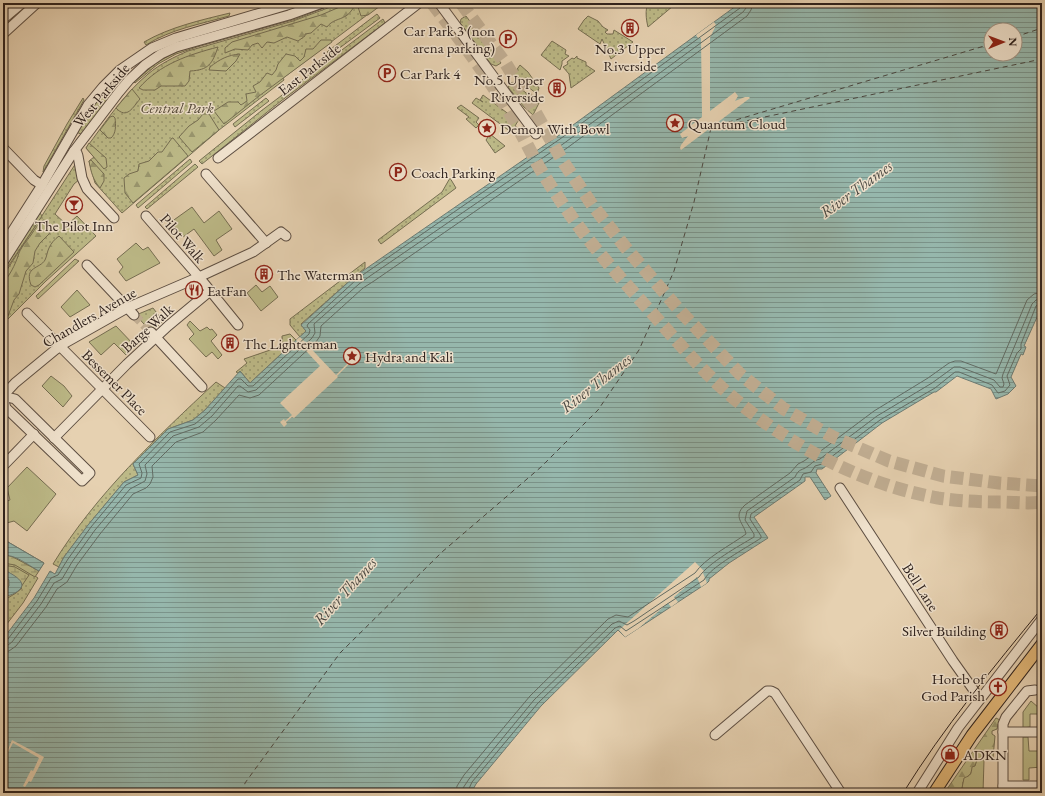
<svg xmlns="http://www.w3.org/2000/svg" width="1045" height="796" font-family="'EB Garamond',serif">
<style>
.grass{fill:url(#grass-dots);stroke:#766e52}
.forest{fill:url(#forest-firs);stroke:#766e52}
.wetland{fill:url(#wetland-marsh);stroke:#766e52}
.garden{fill:#bcb987;stroke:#766e52}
.water{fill:url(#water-rules);stroke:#6d7b73;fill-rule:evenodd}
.pier{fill:#e6d1b1}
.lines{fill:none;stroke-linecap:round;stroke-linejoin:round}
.shore{stroke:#626c64;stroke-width:1}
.ferry{stroke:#494741;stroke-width:1;stroke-dasharray:5 4;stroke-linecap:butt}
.minor-tunnel{stroke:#c1ae93;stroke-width:9;stroke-dasharray:9 4.5;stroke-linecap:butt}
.highway-tunnel{stroke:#c1ae93;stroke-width:13;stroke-dasharray:13 6;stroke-linecap:butt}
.minor-casing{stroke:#5d4e42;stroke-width:11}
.major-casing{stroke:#2f221d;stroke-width:13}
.minor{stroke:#efe1cc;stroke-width:9}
.major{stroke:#e3b878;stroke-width:11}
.tram{stroke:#2f221d;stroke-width:1}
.labels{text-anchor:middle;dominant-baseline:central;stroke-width:3;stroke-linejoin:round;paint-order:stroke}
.poi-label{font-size:15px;fill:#2f221d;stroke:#efe1cc;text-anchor:start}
.street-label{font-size:15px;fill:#2f221d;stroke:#efe1cc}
.park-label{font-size:15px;font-style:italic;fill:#524838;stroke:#efe1cc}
.water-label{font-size:16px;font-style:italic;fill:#494741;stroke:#efe1cc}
</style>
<defs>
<pattern id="grass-dots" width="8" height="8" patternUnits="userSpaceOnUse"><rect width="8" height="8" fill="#bcb987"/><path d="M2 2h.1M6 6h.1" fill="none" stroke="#99966e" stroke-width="1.8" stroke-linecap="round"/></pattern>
<pattern id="forest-firs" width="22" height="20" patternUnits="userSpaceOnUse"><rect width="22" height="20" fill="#bcb987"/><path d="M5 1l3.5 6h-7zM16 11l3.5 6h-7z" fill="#99966e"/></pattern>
<pattern id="wetland-marsh" width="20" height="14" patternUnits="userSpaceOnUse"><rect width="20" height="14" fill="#bcb987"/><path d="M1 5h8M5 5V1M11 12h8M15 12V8" fill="none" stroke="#99966e"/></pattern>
<pattern id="water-rules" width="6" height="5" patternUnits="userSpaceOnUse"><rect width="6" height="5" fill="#96b7ac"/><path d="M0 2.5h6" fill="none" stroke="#7b948b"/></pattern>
</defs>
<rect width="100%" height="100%" fill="#e6d1b1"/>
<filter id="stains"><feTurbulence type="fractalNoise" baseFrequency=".005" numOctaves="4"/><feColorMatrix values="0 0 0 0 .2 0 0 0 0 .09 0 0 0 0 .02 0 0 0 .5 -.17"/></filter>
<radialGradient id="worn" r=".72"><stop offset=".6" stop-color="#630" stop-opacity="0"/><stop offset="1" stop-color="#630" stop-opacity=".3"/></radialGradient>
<!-- grass -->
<g class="grass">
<path d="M330 3H337L296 19 197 47 176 54 158 64 135 83 134 82 156 63 175 52 315 9Z"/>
<path d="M341 3H383L283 78 284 80 219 130 122 213 95 183 89 161 94 157 86 148C105 123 123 95 148 74 160 64 174 57 188 51L293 21Z"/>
<path d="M648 3H650L673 6 648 27C646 19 645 10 648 3Z"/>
<path d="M230 13 229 16C201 24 171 29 146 45L144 42C170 27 201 20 230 13Z"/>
<path d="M377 14 380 18 330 55 327 52Z"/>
<path d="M466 16 501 63 496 66 491 64 460 23 461 19Z"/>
<path d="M588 16 598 21 603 27 608 30 605 32 607 34H613L614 30 633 42 611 59 602 39 600 44 578 29 584 20Z"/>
<path d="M383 19 385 23 281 101 202 164 199 161 261 111Z"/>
<path d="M552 41 566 50 565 54 569 56 562 61V64L560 70 541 55Z"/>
<path d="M577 56V58L586 62V65L595 71 571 88 569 74 563 67 568 64 567 62 572 58 574 59Z"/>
<path d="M520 65 528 72 539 88 537 94 513 75Z"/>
<path d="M121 75 125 80 77 141 76 140 81 134 76 132 93 104Z"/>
<path d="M512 82 539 103 533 115 524 107 508 87Z"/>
<path d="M483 95 518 121 515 126 523 132 519 138 472 103 476 98 483 102 480 100Z"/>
<path d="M83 98 84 100 43 172 44 166 67 124Z"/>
<path d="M266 98 269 101 235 127 233 124Z"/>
<path d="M461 105 479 118 476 122 479 125 476 128 466 119 469 117 457 108Z"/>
<path d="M490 134 505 146 495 153 486 140Z"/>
<path d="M190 159 192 162 138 208 136 205Z"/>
<path d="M76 163 80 179 74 184 55 214 67 225 77 216 96 236 46 281 3 324V276Z"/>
<path d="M195 164 198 167 147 209 145 207Z"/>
<path d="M450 178 456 188 381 244 378 240 442 192Z"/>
<path d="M40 213 42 216 3 274V269Z"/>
<path d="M75 259 79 261 38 299 36 296Z"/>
<path d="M365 262V268L354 277 301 324 306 331 300 337 290 325V319Z"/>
<path d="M153 308 163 321 151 332 136 315Z"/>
<path d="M290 334 296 340 250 383 240 371 238 373 236 372 247 363 244 359 282 346V336Z"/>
<path d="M216 382 225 388 205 410 193 420 168 429 133 464 138 475 124 482 93 519 64 557 59 567 53 564C96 494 156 438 216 382Z"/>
<path d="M8 542 44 563 35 576 38 578 23 603 3 629V543Z"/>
</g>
<!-- forest -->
<g class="forest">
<path d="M349 3H384L368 15 361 16 357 4C353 7 351 13 346 16 339 20 332 20 327 27L321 24 311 33 305 34V36L298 41 287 37 274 43 267 42 262 48 258 43 252 45 248 50 235 49 225 53V48L232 42 321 15Z"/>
<path d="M321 40H331L332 42 259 96 224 124 214 111 228 102H238L241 105 247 101 246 94 256 92 253 86 260 82 267 73 272 75 276 70 278 64 286 54 295 56 300 61 304 57 306 49H313Z"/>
<path d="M218 47C212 64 209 70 190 71L189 81 185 86H161L155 90H143L139 88C160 64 188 55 218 47Z"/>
<path d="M240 54 236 61 226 71 209 70 210 67C220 59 228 55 240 54Z"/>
<path d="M132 89 140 99C133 107 127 120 116 108Z"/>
<path d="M203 114H209L219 130 192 152 179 137 189 126 198 120Z"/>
<path d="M113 116 115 118C116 125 116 134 111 138H108L100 130 110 117Z"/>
<path d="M172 138H173L188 156 133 203 125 193 124 178 129 174 138 171 139 164 149 161 158 152H162Z"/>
<path d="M89 143 106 158 107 167 104 169 86 148Z"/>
<path d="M91 160 104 174V181L100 188C93 180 91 172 89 161Z"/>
<path d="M43 220 47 221 50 225 51 230 49 234 40 243 35 251 33 263 26 271 19 294 14 300 8 316 3 322V283C10 275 15 265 18 256 20 248 27 241 31 235 35 229 38 224 43 220Z"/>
<path d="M59 236 74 252 39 285 35 287 31 285C24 266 40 269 45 260 47 256 47 252 49 248 51 243 55 239 59 236Z"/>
<path d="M996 718 1000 720V722L998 724 997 729 992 731V734L995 736 993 758 992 760H977L975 767 972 769 971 773 963 782 962 792 948 793 946 791 947 789Z"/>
</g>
<!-- wetland -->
<g class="wetland">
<path d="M7 555 13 557 39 571 35 577 15 565 3 563V556Z"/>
<path d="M3 565 15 567 29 575 21 587 22 588 16 593 3 601V597L9 595 12 575 3 569Z"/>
</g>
<!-- garden -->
<g class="garden">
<path d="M192 207 204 223 219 211 232 229 216 240 222 250 214 256 194 229 183 237 171 222Z"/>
<path d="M136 243 143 250 148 247 160 263 126 281 119 272 123 267 117 259Z"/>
<path d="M256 285 262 292 270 286 278 297 261 311 247 293Z"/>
<path d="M77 290 90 305 70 317 61 307Z"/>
<path d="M190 321 200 331 207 327 210 330 212 329 217 335 211 341 222 355 218 359 212 352 206 357 189 339 194 334 187 325Z"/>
<path d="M116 326 135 346 126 355 114 343 101 355 89 342Z"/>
<path d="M51 376 64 386 72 396 63 407 42 386Z"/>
<path d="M27 467 56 494 27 531 14 521 3 524V502L10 500 7 488Z"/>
<path d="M1031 701 1039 708V714H1030V727L1023 728V712Z"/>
<path d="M1023 737H1028L1029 751H1039L1038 753H1042V767L1029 768V780H1023Z"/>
<path d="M977 760H984L983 793H975V791H964L963 793H961L964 778C971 775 971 775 972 767L975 766Z"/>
</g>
<!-- water -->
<g class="water">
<path d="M740 3H1042V306L1024 346 1026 347 1023 355 1021 354 1011 377 1016 386 1008 394 996 399 991 389 957 376 936 392H934L882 423 822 469H817L816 473 831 496 825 500 810 477H805V481L754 517 768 538 729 563 709 579V581L707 583 625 637 618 630 541 706 476 784 471 793H3V639L34 598 50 571 55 574 64 557 88 525 124 482 138 475 133 464 168 429 193 420 205 410 240 371 250 383 306 331 301 325 354 277 558 136ZM991 30H1015V54H991Z"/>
<path d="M8 542 44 563 39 571C29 566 14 553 3 556V543Z"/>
<path d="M3 569C11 574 33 583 15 593 12 595 7 596 3 597V589L9 586V580L3 576Z"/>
</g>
<!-- pier -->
<g class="pier">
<path d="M714 22 716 25 710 38V111L735 92 738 96 735 101 745 97H749L750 98 681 150 680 148 681 145 688 136 682 138 680 134 702 117 701 38H698L696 35Z"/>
<path d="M300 337 336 375 349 362 344 357 352 350 359 357 351 364 350 363 337 376 338 377 294 418 292 417 286 422 287 424 284 427 280 422 284 419 285 421 292 415 280 403 320 366 296 340Z"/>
<path d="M695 562 704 571 703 573 707 583 701 587 697 577 674 597 678 602 671 607 668 603 639 628 625 637 619 630Z"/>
<path d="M12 740 44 757 31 782 29 781 25 787 23 786 31 770 33 771 39 758 13 743 6 756 3 755V751L7 752Z"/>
</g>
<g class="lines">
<!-- shore -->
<g class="shore">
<path d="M3 640 8 639 37 601 51 578 58 575 68 559 91 527 126 485 141 478 142 473 139 464 170 432 195 424 208 413 238 379H241L248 386H253L309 334 310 330 307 326 308 324 356 280 367 272 560 139 740 8 742 3"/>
<path d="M3 645H8L12 642 41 604 54 583 62 579 72 562 95 530 130 489 145 481 147 474 145 465 173 436 199 427 212 416 238 386H240L248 392 256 390 312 338 315 333 314 324 359 284 370 276 563 144 743 12 746 8 747 3"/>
<path d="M3 652 9 651 16 646 46 607 57 589 67 582 77 565 100 534 133 494 146 488 150 484 153 477 152 466 176 442 203 432 216 420 239 395 250 398 259 395 316 342 320 336 321 326 363 288 374 281 567 148 747 16 751 10 753 3"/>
<path d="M456 793 457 786 464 775 530 696 608 619 616 615 628 617 695 573C705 558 731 545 746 534 744 523 732 517 745 505L790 473 798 464 804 461 811 456 818 453 874 411 928 378 949 363 955 361H961L996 374 1027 300 1034 294 1042 292"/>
<path d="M462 793 463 788 469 779 534 700 612 624 619 621 627 625 634 621 699 577C708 563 739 546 754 537V534L745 520 747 511 795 477C799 468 802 471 808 466 813 463 812 461 820 459L877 416 932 383 954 367H960L994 380 1000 387H1003L1004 384 1002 378 1003 374 1032 304 1036 300 1042 298"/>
<path d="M467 793 472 782 538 703 615 628 620 626 626 631 704 580C710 567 748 547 761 538V536L750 519 751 514 800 480 803 474 811 472 815 466 822 464 880 420 935 388 955 372H959L992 385 998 393 1005 391 1010 385 1007 376 1017 353 1021 349V344L1036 306 1039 304 1042 303"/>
</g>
<!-- ferry -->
<g class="ferry">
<path d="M1015 37 1042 28"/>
<path d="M719 125 991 44"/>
<path d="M712 128 1042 59"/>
<path d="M243 793 245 783 340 653 442 552 541 467 598 410 639 350 674 271 694 202 711 128"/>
</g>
<!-- minor-tunnel -->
<path class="minor-tunnel" d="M134 315 151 332"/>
<!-- highway-tunnel -->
<g class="highway-tunnel">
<path d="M432 3C459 38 486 74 509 112 520 130 529 149 539 167 549 184 560 200 571 216 595 250 624 282 652 313 677 341 701 370 730 395 788 445 861 484 938 498 958 501 980 502 1000 502 1014 502 1028 504 1042 502"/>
<path d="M461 3 506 64 533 108 562 160 593 206 626 248 681 312 740 374 784 409 833 437 889 461 943 476 999 483 1042 486"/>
</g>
<!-- minor casing -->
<g class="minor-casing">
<g id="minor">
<path d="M439 3 536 134"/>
<path d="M3 19 22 3"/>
<path d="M3 34 37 3"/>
<path d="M3 148 34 180 42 185"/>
<path d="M74 151 77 153 78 156 82 178 87 189 114 218"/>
<path d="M218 158 419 3"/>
<path d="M206 174 266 243"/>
<path d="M146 216 199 277 238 325"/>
<path d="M3 246 42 185 88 105 103 87 120 70 152 48 176 38 294 3"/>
<path d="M3 262 74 151 119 92 129 80 145 65 161 54 176 47 289 15 322 3"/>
<path d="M87 265 134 315"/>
<path d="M27 313 150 437"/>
<path d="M151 332 202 387"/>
<path d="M3 396 15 383 55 350 65 343 127 308 199 277 253 252 281 232 286 236"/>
<path d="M3 396 15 399 90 473 82 481 6 408 3 398"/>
<path d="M54 438 127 364 168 326 210 291"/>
<path d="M3 466 34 434"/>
<path d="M840 488 953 661 980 699"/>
<path d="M1003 732H1042"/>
<path d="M715 735 767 691H771L775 693 841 793"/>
<path d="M1003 786H1042"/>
<path d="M917 793 958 728 1042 619"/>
<path d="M1003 793V724L1006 717 1027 691 1035 690"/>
</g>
</g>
<!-- major casing -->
<g class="major-casing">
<path id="major" d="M934 793 972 735 1042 644"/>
</g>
<!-- minor -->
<use href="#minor" class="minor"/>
<!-- major -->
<use href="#major" class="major"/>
<!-- tram -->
<path class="tram" d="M903 793C944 727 993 668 1042 608"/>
</g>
<!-- icons -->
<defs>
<g id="building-ring" transform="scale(0.9)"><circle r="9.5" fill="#efe1cc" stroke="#8f2418" stroke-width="1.5"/><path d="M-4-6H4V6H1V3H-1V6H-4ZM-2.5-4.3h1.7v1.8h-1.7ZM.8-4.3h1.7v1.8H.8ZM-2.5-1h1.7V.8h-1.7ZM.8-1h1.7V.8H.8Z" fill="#8f2418"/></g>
<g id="parking-ring" transform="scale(0.9)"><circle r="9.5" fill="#efe1cc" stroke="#8f2418" stroke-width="1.5"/><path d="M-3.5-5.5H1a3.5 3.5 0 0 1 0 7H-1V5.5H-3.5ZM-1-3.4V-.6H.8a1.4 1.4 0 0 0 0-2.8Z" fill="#8f2418"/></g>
<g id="sight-ring" transform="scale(0.9)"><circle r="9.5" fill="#efe1cc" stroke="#8f2418" stroke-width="1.5"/><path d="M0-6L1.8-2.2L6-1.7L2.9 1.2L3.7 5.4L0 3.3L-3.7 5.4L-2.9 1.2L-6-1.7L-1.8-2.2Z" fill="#8f2418"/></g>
<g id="bar-ring" transform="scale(0.9)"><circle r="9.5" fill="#efe1cc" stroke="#8f2418" stroke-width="1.5"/><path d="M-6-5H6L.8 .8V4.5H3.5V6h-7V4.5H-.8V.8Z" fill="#8f2418"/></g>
<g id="restaurant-ring" transform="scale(0.9)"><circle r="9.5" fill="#efe1cc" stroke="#8f2418" stroke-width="1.5"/><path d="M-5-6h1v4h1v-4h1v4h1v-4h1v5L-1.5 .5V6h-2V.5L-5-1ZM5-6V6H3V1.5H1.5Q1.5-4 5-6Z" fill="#8f2418"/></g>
<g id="church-ring" transform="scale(0.9)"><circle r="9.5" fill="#efe1cc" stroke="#8f2418" stroke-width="1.5"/><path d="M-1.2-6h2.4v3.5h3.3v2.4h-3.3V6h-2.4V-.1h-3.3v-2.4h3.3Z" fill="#8f2418"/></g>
<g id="shop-ring" transform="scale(0.9)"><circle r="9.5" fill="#efe1cc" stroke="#8f2418" stroke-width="1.5"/><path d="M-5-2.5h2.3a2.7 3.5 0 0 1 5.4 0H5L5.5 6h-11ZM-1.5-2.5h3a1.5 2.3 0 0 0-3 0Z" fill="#8f2418"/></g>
</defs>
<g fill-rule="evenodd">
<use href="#building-ring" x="630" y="28"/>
<use href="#parking-ring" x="508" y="39"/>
<use href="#parking-ring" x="387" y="73"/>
<use href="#building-ring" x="557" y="88"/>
<use href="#sight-ring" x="675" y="123"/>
<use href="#sight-ring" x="487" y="128"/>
<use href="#parking-ring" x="398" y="172"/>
<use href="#bar-ring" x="74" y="205"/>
<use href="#building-ring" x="264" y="274"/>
<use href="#restaurant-ring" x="194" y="290"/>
<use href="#building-ring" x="230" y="343"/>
<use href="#sight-ring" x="352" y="356"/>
<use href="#building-ring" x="999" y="630"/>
<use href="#church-ring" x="998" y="687"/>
<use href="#shop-ring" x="950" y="754"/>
</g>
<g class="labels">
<!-- poi labels -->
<g class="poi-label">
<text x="495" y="30" text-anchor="end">Car Park 3 (non<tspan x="495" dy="17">arena parking)</tspan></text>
<text x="630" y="48" text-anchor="middle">No.3 Upper<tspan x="630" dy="17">Riverside</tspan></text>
<text x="400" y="73">Car Park 4</text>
<text x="544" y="79" text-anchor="end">No.5 Upper<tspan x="544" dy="17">Riverside</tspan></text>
<text x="688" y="123">Quantum Cloud</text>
<text x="500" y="128">Demon With Bowl</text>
<text x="411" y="172">Coach Parking</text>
<text x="74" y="225" text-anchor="middle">The Pilot Inn</text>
<text x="277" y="274">The Waterman</text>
<text x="207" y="290">EatFan</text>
<text x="243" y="343">The Lighterman</text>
<text x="365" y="356">Hydra and Kali</text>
<text x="986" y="630" text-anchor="end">Silver Building</text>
<text x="985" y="678" text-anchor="end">Horeb of<tspan x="985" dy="17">God Parish</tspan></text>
<text x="963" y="754">ADKN</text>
</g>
<!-- street labels -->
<g class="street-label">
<text transform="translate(309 69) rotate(-38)">East Parkside</text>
<text transform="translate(101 95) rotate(-50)">West Parkside</text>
<text transform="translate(183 238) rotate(49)">Pilot Walk</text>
<text transform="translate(89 317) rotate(-30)">Chandlers Avenue</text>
<text transform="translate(147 328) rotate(-42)">Barge Walk</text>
<text transform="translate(115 382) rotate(45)">Bessemer Place</text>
<text transform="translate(921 587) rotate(57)">Bell Lane</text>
</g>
<!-- park labels -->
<g class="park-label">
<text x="177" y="107">Central Park</text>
</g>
<!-- water labels -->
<g class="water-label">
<text transform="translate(856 189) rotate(-36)">River Thames</text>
<text transform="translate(596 383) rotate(-38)">River Thames</text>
<text transform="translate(345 591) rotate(-48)">River Thames</text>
</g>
</g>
<!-- margin -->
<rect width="1045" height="796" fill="none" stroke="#e6d1b1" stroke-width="16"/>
<rect x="4" y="4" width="1037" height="788" fill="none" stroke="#2f221d" stroke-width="2"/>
<rect x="8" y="8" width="1029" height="780" fill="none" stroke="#2f221d"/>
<!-- north arrow -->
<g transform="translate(1003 42) rotate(89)"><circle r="19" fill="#efe1cc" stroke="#a29586"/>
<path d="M0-3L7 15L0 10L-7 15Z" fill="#8f2418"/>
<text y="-6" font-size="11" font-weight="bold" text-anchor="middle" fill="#2f221d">N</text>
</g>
<rect width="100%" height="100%" filter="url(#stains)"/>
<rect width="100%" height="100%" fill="url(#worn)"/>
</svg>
